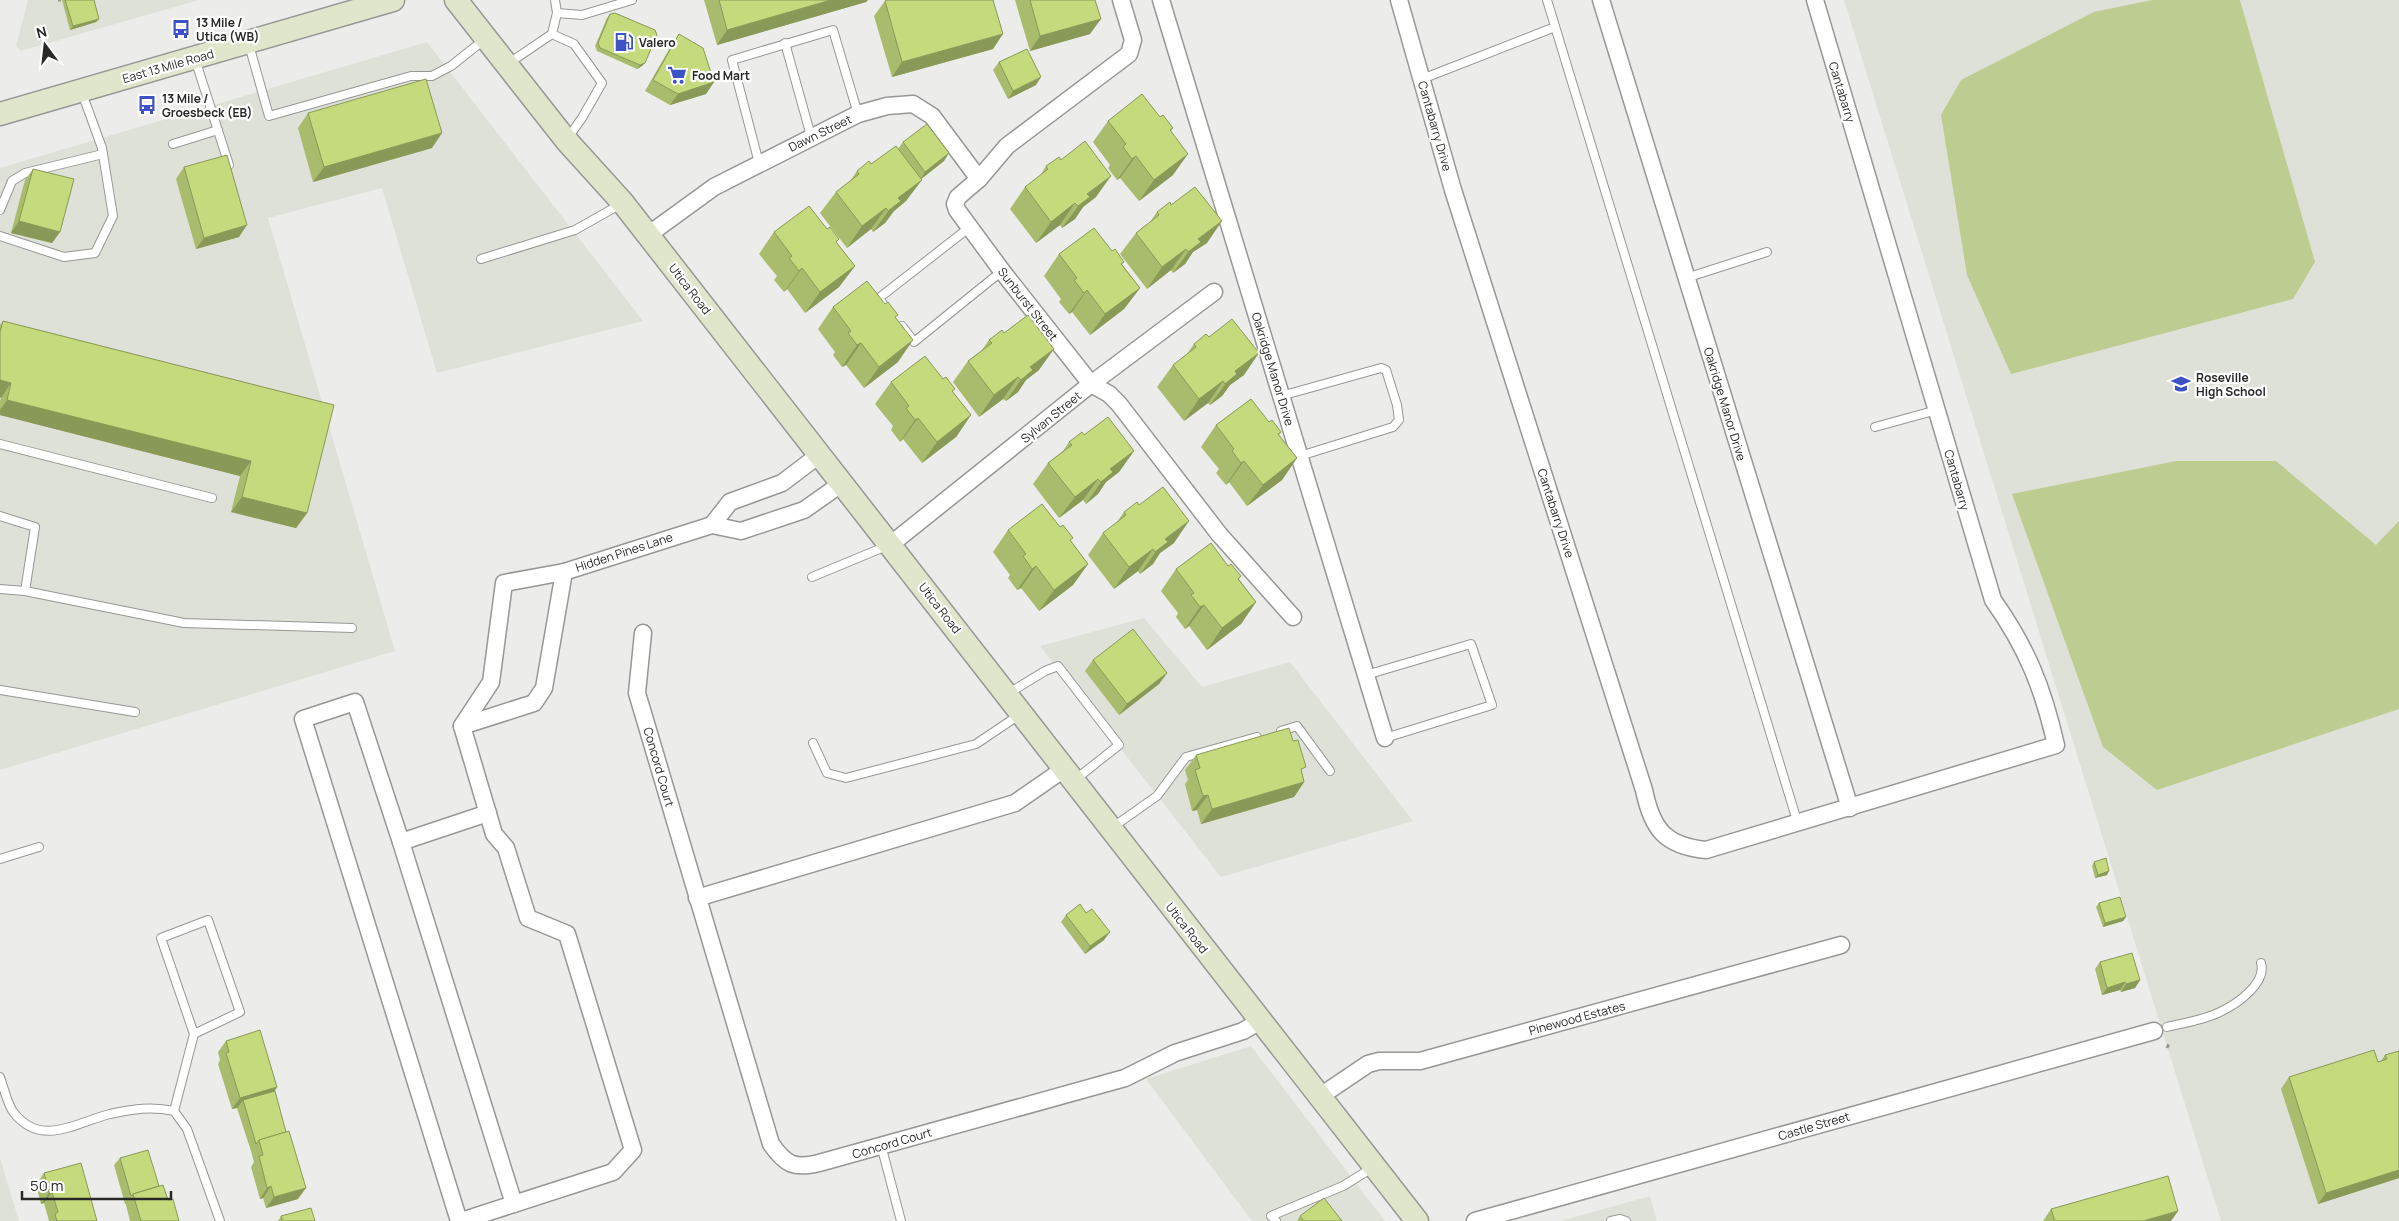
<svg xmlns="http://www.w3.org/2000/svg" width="2399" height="1221" font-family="Manrope,sans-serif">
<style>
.built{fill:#dee1d7}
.green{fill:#bdcc91}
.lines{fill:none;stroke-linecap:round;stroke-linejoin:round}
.service-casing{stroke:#979795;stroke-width:10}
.minor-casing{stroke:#979795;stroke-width:19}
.secondary-casing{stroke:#979795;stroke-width:25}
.path{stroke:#969694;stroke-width:3;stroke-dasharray:4 4;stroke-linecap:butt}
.service{stroke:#fff;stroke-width:8}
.minor{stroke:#fff;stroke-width:16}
.secondary{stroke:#e0e6cc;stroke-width:22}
.wall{fill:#a9bb6c}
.shaded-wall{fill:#899958}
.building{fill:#c4da7d;stroke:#899958}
.labels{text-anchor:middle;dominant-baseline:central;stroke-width:4.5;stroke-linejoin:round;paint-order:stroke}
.poi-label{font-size:12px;font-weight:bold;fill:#282827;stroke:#fff;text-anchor:start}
.street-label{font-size:12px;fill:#282827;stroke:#fff}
</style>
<rect width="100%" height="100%" fill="#ecedea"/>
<!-- built -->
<g class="built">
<path d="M28 0H199L21 51 16 46Z"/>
<path d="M1844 0H2399V1221H2221Z"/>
<path d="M427 42 643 321 437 373 382 188 268 218 395 651 0 770V168Z"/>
<path d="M1144 618 1202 687 1290 662 1413 821 1221 877 1040 646Z"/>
<path d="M1251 1046 1385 1221H1252L1146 1079Z"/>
<path d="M0 1158 19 1221H0Z"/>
<path d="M1650 1196 1657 1221H1561Z"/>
</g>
<!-- green -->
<g class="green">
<path d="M2152 0H2240L2315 262 2293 299 2011 374 1967 275 1941 115 1961 80 2094 12Z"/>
<path d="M2176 461H2276L2376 545 2399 521V709L2157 790 2103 747 2012 494Z"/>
</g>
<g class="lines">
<!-- service casing -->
<g class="service-casing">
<g id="service">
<path d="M1547 0 1798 824"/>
<path d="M557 13 582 15 632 0"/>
<path d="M552 34 557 13 555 0"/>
<path d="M785 43 811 136"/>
<path d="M249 45 269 116 411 76H432L451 66 485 39"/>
<path d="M195 59 229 165"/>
<path d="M509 63 552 34 574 44 602 83 582 118 567 139"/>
<path d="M1422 79 1555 27"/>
<path d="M173 144 218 130"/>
<path d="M759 163 732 60 833 30 858 114"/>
<path d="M0 210 12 181 25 173 103 154"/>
<path d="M0 236 64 257 95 253 113 216 102 148 82 93"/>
<path d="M481 259 575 230 621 204"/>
<path d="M1686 278 1767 252"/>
<path d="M883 304 879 298 970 227"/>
<path d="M902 326 914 342 1002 271"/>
<path d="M1281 396 1381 368 1386 370 1397 405 1399 420 1393 427 1300 456"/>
<path d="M1875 427 1937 410"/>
<path d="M0 444 212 498"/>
<path d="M0 516 35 527 25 591"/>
<path d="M812 577 889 545"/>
<path d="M0 589 25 591 184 623 352 628"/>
<path d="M1366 675 1471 644 1492 705 1385 738"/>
<path d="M0 690 135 712"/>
<path d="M1009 693 1045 671 1058 666 1119 745 1076 779"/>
<path d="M1281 731 1297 726 1330 771"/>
<path d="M813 743 827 773 846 778 976 744 1019 715"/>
<path d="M1113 827 1157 796 1186 757 1257 737"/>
<path d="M0 859 39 847"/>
<path d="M2167 1027C2184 1023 2204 1020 2220 1012 2237 1004 2267 983 2261 963"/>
<path d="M0 1077C4 1088 7 1104 14 1113 42 1148 77 1122 110 1114 133 1109 151 1106 174 1111L187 1129 220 1221"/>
<path d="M174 1111 194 1034 161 938 208 920 240 1012 194 1034"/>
<path d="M881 1145 901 1221"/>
<path d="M1276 1221 1271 1216 1343 1186 1372 1168"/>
<path d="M1611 1221 1620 1219 1626 1221"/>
</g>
</g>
<!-- minor casing -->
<g class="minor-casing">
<g id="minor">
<path d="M1121 0 1133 40 1129 54 1007 146 979 179 958 197 955 204 957 210 1002 271 1091 384 1109 394 1119 404 1219 534 1293 617"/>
<path d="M1161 0 1385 738"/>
<path d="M1399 0 1453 190 1644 790C1652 829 1665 846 1706 850L2056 745C2043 688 2027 648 1993 600L1815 0"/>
<path d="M1601 0 1850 808"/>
<path d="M648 235 714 187 858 114 887 106 913 104 932 116 979 179"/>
<path d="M712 525 730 502 782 483 819 455"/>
<path d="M890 545 1091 384 1214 292"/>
<path d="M643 633 637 693 771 1144C786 1165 794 1169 819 1163L1125 1078 1175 1053 1243 1031 1260 1021"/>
<path d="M462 726 534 703 544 688 564 572"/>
<path d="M401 842 514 1204"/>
<path d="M697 898 1015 803 1064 769"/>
<path d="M1319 1097 1368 1064 1379 1061H1420L1841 945"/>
<path d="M459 1221 303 719 355 702 401 842 488 813"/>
<path d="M461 1221 613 1172 633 1150 567 934 528 918 506 848 494 834 462 726 491 682 504 583 564 572 712 525 741 531 804 510 841 484"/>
<path d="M1475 1221 2154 1031"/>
</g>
</g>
<!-- secondary casing -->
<g class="secondary-casing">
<g id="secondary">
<path d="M456 0 566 140 623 203 1417 1221"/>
<path d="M0 114 393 0"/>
</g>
</g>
<!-- path -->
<g class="path">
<path d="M58 0H61"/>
<path d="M2167 1048 2170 1041"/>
</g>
<!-- service -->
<use href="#service" class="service"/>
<!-- minor -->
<use href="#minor" class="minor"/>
<!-- secondary -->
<use href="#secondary" class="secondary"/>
</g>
<!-- wall -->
<g class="wall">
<path d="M62 0H94L99 19 96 22 70 30Z"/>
<path d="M704 0H868L866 2 717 45Z"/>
<path d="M1015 0H1095L1090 34 1030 51Z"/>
<path d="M885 1 993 49 892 77 874 16Z"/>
<path d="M610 14 645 63 642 66 637 69 597 51 595 46 607 18Z"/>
<path d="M679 34 714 82 706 94 670 105 645 91 671 46Z"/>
<path d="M999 62 1036 85 1008 99 993 70Z"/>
<path d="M308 113 432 148 313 182 298 128Z"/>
<path d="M1160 117 1173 128 1171 131 1173 175 1139 201 1120 178 1117 180 1108 168 1110 165 1093 142 1108 121Z"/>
<path d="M903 142 944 161 921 179 906 201 894 211 885 223 873 232 871 229 847 248 820 213 836 192 850 181 857 171 871 164 898 149Z"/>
<path d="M1046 166 1096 197 1083 207 1075 219 1062 228 1060 225 1036 243 1010 209 1025 187 1040 176Z"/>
<path d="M184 167 239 237 196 249 176 179Z"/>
<path d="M33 169 60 232 52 243 11 233 25 180Z"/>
<path d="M1157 212 1207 243 1193 252 1185 264 1173 273 1171 270 1147 289 1120 254 1136 233 1150 222Z"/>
<path d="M774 232 837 243 855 266 839 287 805 313 787 289 784 292 774 280 777 276 759 254Z"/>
<path d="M1112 251 1124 262 1122 264 1140 288 1124 309 1090 335 1072 312 1069 314 1059 302 1061 299 1044 276 1059 254Z"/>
<path d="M833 307 896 318 898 362 864 388 846 365 842 367 833 355 835 352 818 329Z"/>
<path d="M3 321 334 405 307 513 296 528 231 512 240 476 0 415V401L1 398 0 397V325Z"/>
<path d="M1004 333 1039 370 1026 380 1018 392 1006 401 1003 399 979 417 953 382 968 361 982 350 989 340Z"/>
<path d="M1194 344 1244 375 1230 385 1222 396 1210 405 1208 403 1184 421 1157 387 1173 365 1187 354Z"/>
<path d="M891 382 953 392 971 415 956 437 922 463 903 439 900 442 891 430 893 426 875 404Z"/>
<path d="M1269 422 1281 432 1279 435 1297 458 1282 480 1247 506 1229 482 1226 485 1216 473 1219 469 1201 447 1216 425Z"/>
<path d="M1084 435 1134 451 1119 472 1106 482 1098 494 1086 504 1083 500 1059 518 1033 484 1048 463 1063 451 1069 442Z"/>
<path d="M1139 505 1174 543 1160 553 1153 564 1140 574 1138 571 1114 589 1088 555 1103 533 1117 522 1124 512Z"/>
<path d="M1008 530 1071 541 1088 564 1073 585 1039 611 1021 588 1017 590 1008 578 1010 575 993 552Z"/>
<path d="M1228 566 1241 576 1239 579 1256 602 1241 624 1207 650 1189 626 1185 629 1176 617 1178 613 1161 591 1176 569Z"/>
<path d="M1093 660 1167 673 1159 684 1119 715 1085 671Z"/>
<path d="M1196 755 1302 773 1304 782 1294 797 1201 824 1197 810 1192 811 1185 784 1188 780 1185 770Z"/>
<path d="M2094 862 2107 875 2095 878 2092 866Z"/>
<path d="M2099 903 2126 917 2123 921 2103 927 2096 907Z"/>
<path d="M1086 913 1104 940 1085 954 1061 922 1066 915Z"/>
<path d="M2100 962 2140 980 2135 988 2121 992 2120 990 2102 995 2095 969Z"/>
<path d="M226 1041 277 1087 275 1091 298 1199 266 1208 263 1198 260 1199 251 1167 254 1162 251 1151 237 1108 232 1109 218 1064 220 1060 218 1052Z"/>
<path d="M2399 1051V1178L2318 1204 2281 1089 2289 1077 2378 1062 2381 1061 2385 1055Z"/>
<path d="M120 1158 159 1186 168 1200 179 1221H130L126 1205V1204H125L114 1165Z"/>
<path d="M44 1173 97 1221H49L44 1203 41 1204 36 1185Z"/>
<path d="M2051 1209 2178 1211 2171 1221H2043Z"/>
<path d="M281 1216 315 1221H278Z"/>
<path d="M1300 1216 1342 1221H1297Z"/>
</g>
<!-- shaded-wall -->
<g class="shaded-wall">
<path d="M831 0H868L866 2 717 45 727 30Z"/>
<path d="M99 19 96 22 70 30 73 26Z"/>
<path d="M1101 19 1090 34 1030 51 1040 36Z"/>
<path d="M1003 34 993 49 892 77 902 62Z"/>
<path d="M645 63 642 66 637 69 640 65Z"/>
<path d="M1041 77 1036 85 1008 99 1013 91Z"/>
<path d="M714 82 706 94 670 105 678 94Z"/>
<path d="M442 133 432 148 313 182 324 167Z"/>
<path d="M949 153 944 161 920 180 925 172Z"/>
<path d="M1188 154 1173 175 1139 201 1154 180Z"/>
<path d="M1136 156 1120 178 1117 180 1132 159Z"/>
<path d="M1111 176 1096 197 1083 207 1075 219 1062 228 1087 194Z"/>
<path d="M922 180 906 201 894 211 885 223 873 232 898 198Z"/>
<path d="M1075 203 1060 225 1036 243 1051 222Z"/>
<path d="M886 208 871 229 847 248 862 226Z"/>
<path d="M19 221 60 232 52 243 11 233Z"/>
<path d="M1222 221 1207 243 1193 252 1185 264 1173 273 1198 239Z"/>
<path d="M247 225 239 237 196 249 204 238Z"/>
<path d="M1186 249 1171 270 1147 289 1162 267Z"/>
<path d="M855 266 839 287 805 313 820 292Z"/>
<path d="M802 268 787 289 784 292 799 271Z"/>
<path d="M1140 288 1124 309 1090 335 1105 314Z"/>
<path d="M1087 290 1072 312 1069 314 1084 293Z"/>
<path d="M913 340 898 362 864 388 879 367Z"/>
<path d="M861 343 846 365 842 367 857 345Z"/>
<path d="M1054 349 1039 370 1026 380 1018 392 1006 401 1030 367Z"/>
<path d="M1259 353 1244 375 1230 385 1222 396 1210 405 1235 371Z"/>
<path d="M1018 377 1003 399 979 417 994 395Z"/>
<path d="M0 380 11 383 1 398 0 397Z"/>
<path d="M1223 381 1208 403 1184 421 1199 399Z"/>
<path d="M7 400 251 461 240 476 0 415V410Z"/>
<path d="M971 415 956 437 922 463 937 442Z"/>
<path d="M918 418 903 439 900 442 915 420Z"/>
<path d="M1134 451 1119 472 1106 482 1098 494 1086 504 1110 469Z"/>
<path d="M1297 458 1282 480 1247 506 1263 485Z"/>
<path d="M1244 461 1229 482 1226 485 1241 463Z"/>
<path d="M1098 479 1083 500 1059 518 1075 497Z"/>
<path d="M242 497 307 513 296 528 231 512Z"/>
<path d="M1189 521 1174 543 1160 553 1153 564 1140 574 1165 539Z"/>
<path d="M1153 549 1138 571 1114 589 1129 567Z"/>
<path d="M1088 564 1073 585 1039 611 1054 590Z"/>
<path d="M1036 566 1021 588 1017 590 1032 569Z"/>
<path d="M1256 602 1241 624 1207 650 1222 628Z"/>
<path d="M1204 605 1189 626 1185 629 1200 607Z"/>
<path d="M1167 673 1159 684 1119 715 1127 704Z"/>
<path d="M1304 782 1294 797 1201 824 1212 809Z"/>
<path d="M1208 795 1197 810 1192 811 1203 796Z"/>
<path d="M2109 871 2107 875 2095 878 2098 875Z"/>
<path d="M2126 917 2123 921 2103 927 2105 923Z"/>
<path d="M1110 932 1104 940 1085 954 1090 946Z"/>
<path d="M2140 980 2135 988 2121 992 2126 984Z"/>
<path d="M2125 982 2120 990 2102 995 2107 988Z"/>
<path d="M277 1087 269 1098 243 1100 237 1108 232 1109 240 1098Z"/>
<path d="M2399 1170V1178L2318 1204 2326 1193Z"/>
<path d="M271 1186 263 1198 260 1199 267 1188Z"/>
<path d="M306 1188 298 1199 266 1208 274 1197Z"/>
<path d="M52 1192 44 1203 41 1204 49 1193Z"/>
<path d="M2178 1211 2171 1221H2143Z"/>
</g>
<!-- building -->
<g class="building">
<path d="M65 0H94L99 19 73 26Z"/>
<path d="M719 0H831L727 30Z"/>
<path d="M887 0H993L1003 34 902 62 885 1Z"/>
<path d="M1030 0H1095L1101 19 1040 36Z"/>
<path d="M615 13 655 30 657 35 645 63 640 65 600 48 598 43 610 14Z"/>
<path d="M679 34 703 48 714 82 678 94 653 80Z"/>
<path d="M1027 49 1041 77 1013 91 999 62Z"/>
<path d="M426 79 442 133 324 167 308 113Z"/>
<path d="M1142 94 1160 117 1163 115 1173 128 1170 130 1188 154 1154 180 1136 156 1132 159 1123 147 1126 144 1108 121Z"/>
<path d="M927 124 949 153 925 172 903 142Z"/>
<path d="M1085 141 1111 176 1087 194 1090 197 1078 206 1075 203 1051 222 1025 187 1048 169 1046 166 1059 157 1061 160Z"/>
<path d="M896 146 922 180 898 198 901 201 888 211 886 208 862 226 836 192 859 174 857 171 869 161 871 164Z"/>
<path d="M227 155 247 225 204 238 184 167Z"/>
<path d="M33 169 74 179 60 232 19 221Z"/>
<path d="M1195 187 1222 221 1198 239 1201 242 1188 252 1186 249 1162 267 1136 233 1159 215 1157 212 1170 202 1171 205Z"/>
<path d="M809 206 827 229 830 227 839 239 836 242 855 266 820 292 802 268 799 271 789 258 792 256 774 232Z"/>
<path d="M1094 228 1112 251 1115 249 1124 262 1121 264 1140 288 1105 314 1087 290 1084 293 1074 280 1077 278 1059 254Z"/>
<path d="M867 281 885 304 888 302 898 315 895 317 913 340 879 367 861 343 857 345 848 333 851 331 833 307Z"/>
<path d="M1028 315 1054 349 1030 367 1033 370 1021 380 1018 377 994 395 968 361 992 343 989 340 1002 330 1004 333Z"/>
<path d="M1232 319 1259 353 1235 371 1237 374 1225 384 1223 381 1199 399 1173 365 1196 347 1194 344 1206 334 1209 337Z"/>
<path d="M3 321 334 405 307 513 242 497 251 461 7 400 11 383 0 380V332Z"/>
<path d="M925 356 943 379 946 377 955 389 952 391 971 415 937 442 918 418 915 420 906 408 909 406 891 382Z"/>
<path d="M1251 399 1269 422 1272 420 1281 432 1278 434 1297 458 1263 485 1244 461 1241 463 1232 451 1234 449 1216 425Z"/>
<path d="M1108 417 1134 451 1110 469 1113 472 1101 482 1098 479 1075 497 1048 463 1072 445 1069 442 1082 432 1084 435Z"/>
<path d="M1163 487 1189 521 1165 539 1168 542 1155 552 1153 549 1129 567 1103 533 1126 515 1124 512 1137 502 1139 505Z"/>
<path d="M1042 504 1060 527 1063 525 1073 538 1070 540 1088 564 1054 590 1036 566 1032 569 1023 556 1026 554 1008 530Z"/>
<path d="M1211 543 1228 566 1231 564 1241 576 1238 579 1256 602 1222 628 1204 605 1200 607 1191 595 1194 593 1176 569Z"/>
<path d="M1133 629 1167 673 1127 704 1093 660Z"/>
<path d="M1289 728 1293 741 1298 740 1306 767 1301 769 1304 782 1212 809 1208 795 1203 796 1195 770 1200 768 1196 755Z"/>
<path d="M2106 858 2109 871 2098 875 2094 862Z"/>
<path d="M2120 897 2126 917 2105 923 2099 903Z"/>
<path d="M1080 904 1086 913 1092 909 1110 932 1090 946 1066 915Z"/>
<path d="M2132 953 2140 980 2126 984 2125 982 2107 988 2100 962Z"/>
<path d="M260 1030 277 1087 240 1098 226 1053 229 1052 226 1041Z"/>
<path d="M2374 1050 2378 1062 2387 1059 2385 1055 2399 1051V1170L2326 1193 2289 1077Z"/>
<path d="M275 1091 286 1132 259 1140 256 1144 243 1100Z"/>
<path d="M289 1131 306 1188 274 1197 271 1186 267 1188 259 1156 263 1155 259 1140Z"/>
<path d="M148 1150 159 1186 133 1194 131 1196 120 1158Z"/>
<path d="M81 1163 97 1221H57L55 1214 58 1212 52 1192 49 1193 44 1173Z"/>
<path d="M2168 1176 2178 1211 2143 1221H2055L2051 1209Z"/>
<path d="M163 1185 168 1200 173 1199 179 1221H141L133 1194Z"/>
<path d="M1324 1198 1342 1221H1304L1300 1216Z"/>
<path d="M311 1208 315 1221H283L281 1216Z"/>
</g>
<!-- icons -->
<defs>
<g id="bus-bare" transform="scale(1.5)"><path d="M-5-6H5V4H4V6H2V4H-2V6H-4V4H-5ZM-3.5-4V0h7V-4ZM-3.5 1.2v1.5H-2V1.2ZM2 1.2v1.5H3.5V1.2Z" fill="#3c52c5" stroke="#fff" stroke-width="2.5" paint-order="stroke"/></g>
<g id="fuel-bare" transform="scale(1.5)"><path d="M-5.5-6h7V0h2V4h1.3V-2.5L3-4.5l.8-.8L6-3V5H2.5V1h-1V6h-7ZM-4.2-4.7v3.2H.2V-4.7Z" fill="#3c52c5" stroke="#fff" stroke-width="2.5" paint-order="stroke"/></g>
<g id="supermarket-bare" transform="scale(1.5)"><path d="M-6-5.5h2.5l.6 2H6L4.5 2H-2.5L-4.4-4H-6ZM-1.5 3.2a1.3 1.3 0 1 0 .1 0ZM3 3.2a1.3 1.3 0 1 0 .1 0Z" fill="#3c52c5" stroke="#fff" stroke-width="2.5" paint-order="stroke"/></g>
<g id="school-bare" transform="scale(1.5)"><path d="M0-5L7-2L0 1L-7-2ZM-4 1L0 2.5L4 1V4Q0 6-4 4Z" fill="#3c52c5" stroke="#fff" stroke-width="2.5" paint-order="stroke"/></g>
</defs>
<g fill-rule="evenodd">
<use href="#bus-bare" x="181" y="29"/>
<use href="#fuel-bare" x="624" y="42"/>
<use href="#supermarket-bare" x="677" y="75"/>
<use href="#bus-bare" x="147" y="105"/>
<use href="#school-bare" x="2181" y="384"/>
</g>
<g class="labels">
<!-- poi labels -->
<g class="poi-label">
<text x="196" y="22">13 Mile /<tspan x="196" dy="14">Utica (WB)</tspan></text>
<text x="639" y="42">Valero</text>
<text x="692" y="75">Food Mart</text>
<text x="162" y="98">13 Mile /<tspan x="162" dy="14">Groesbeck (EB)</tspan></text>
<text x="2196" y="377">Roseville<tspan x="2196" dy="14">High School</tspan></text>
</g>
<!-- street labels -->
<g class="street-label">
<text transform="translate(168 66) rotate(-16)">East 13 Mile Road</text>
<text transform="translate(1842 92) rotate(73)">Cantabarry</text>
<text transform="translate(1435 126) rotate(74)">Cantabarry Drive</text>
<text transform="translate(820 133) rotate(-26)">Dawn Street</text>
<text transform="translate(690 289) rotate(52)">Utica Road</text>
<text transform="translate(1028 304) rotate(52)">Sunburst Street</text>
<text transform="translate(1273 369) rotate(73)">Oakridge Manor Drive</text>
<text transform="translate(1725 404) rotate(73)">Oakridge Manor Drive</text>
<text transform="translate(1051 417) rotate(-39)">Sylvan Street</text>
<text transform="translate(1957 480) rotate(74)">Cantabarry</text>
<text transform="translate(1556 513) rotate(72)">Cantabarry Drive</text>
<text transform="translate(624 552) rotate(-18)">Hidden Pines Lane</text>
<text transform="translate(940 608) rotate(52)">Utica Road</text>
<text transform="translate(659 767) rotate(74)">Concord Court</text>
<text transform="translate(1187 928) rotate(52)">Utica Road</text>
<text transform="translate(1577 1018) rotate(-15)">Pinewood Estates</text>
<text transform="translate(1814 1126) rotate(-16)">Castle Street</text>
<text transform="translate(892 1143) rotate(-16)">Concord Court</text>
</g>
</g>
<!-- north arrow -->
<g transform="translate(45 45) rotate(345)" stroke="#ffffff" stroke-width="4" paint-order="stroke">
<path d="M0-4L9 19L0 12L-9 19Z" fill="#282827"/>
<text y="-8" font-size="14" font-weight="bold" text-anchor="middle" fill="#282827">N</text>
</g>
<!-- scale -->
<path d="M22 1191v8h149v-8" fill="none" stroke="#282827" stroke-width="2.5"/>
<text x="30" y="1191" font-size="15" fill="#282827" stroke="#ffffff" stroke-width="4" paint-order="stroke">50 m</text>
</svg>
